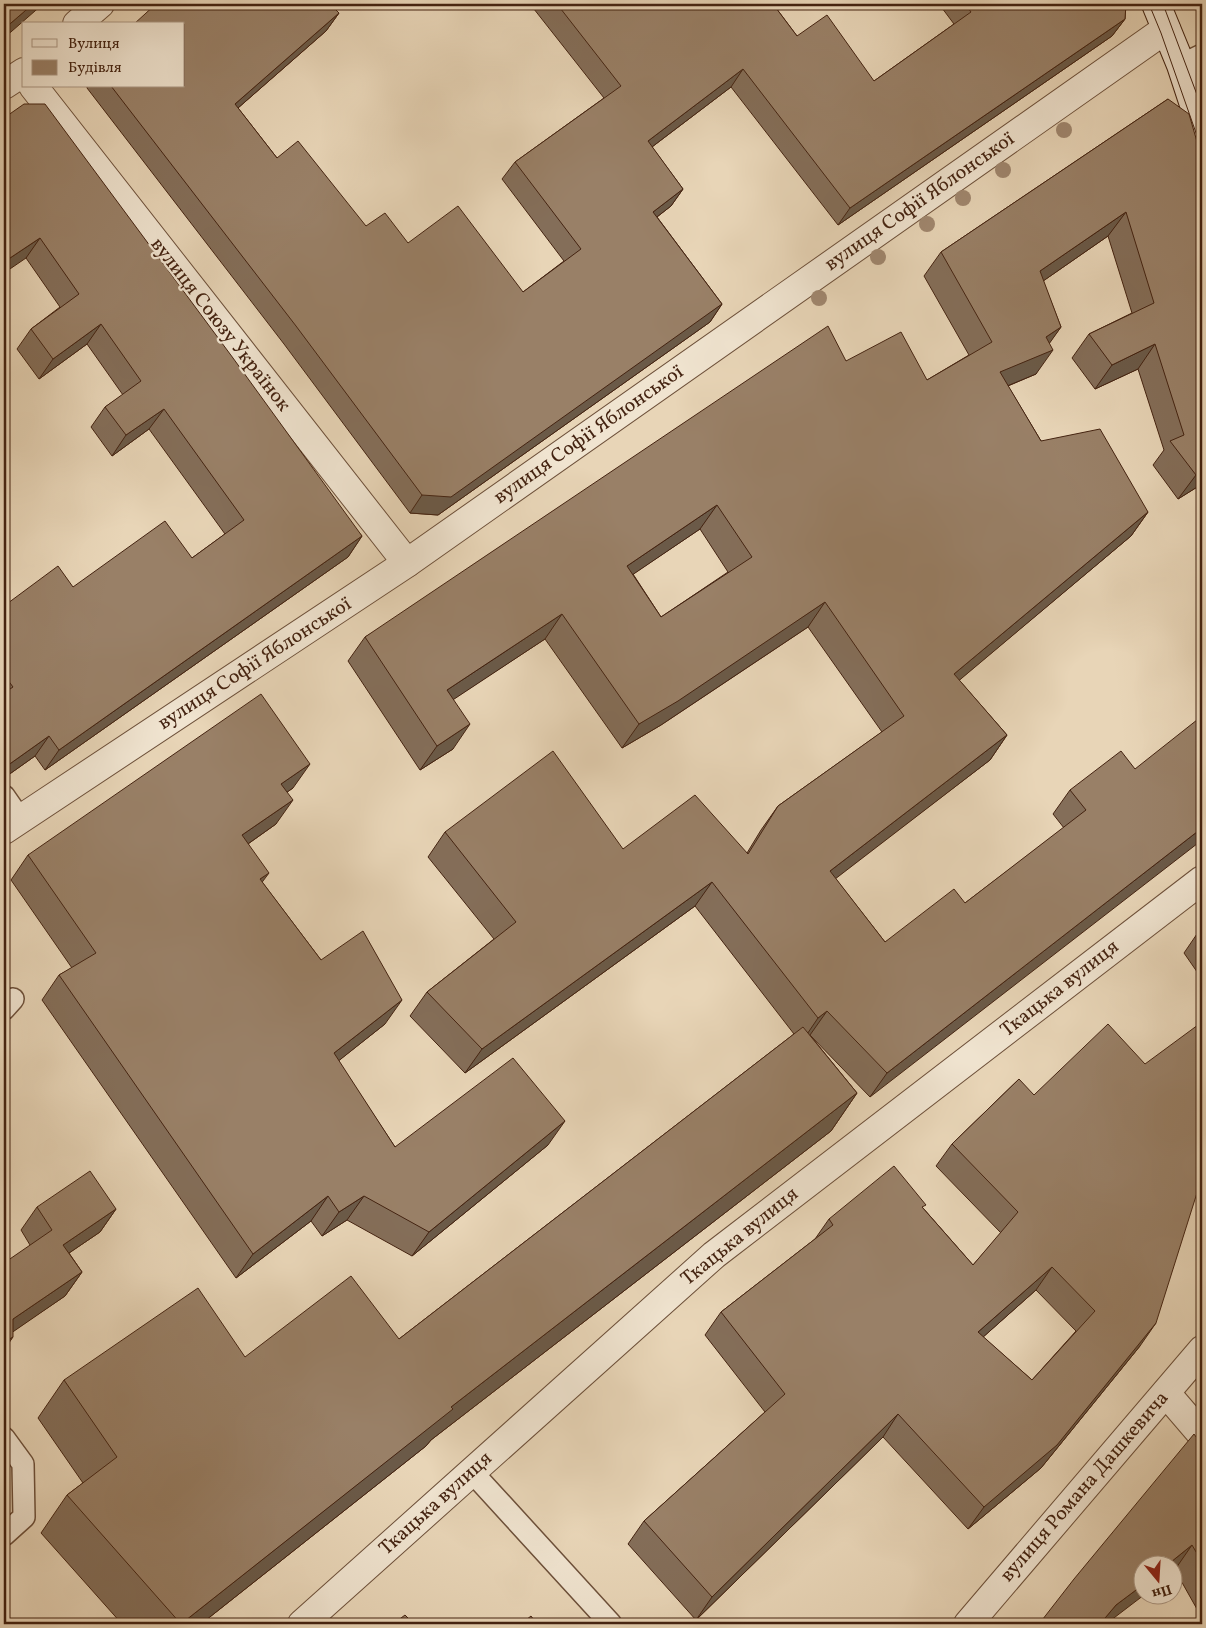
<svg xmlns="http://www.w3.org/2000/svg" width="1206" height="1628" font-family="Vollkorn,serif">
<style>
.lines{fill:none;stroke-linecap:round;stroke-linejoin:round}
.lane-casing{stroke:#6d503a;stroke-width:24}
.street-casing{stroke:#6d503a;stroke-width:30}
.secondary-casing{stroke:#442311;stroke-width:30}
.lane{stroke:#f0e4d0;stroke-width:21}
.street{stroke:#f0e4d0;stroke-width:28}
.secondary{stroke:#f0e4d0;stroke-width:28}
.tram{stroke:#442311;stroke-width:1}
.tree{fill:#a0876f}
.wall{fill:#846e59;stroke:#442311;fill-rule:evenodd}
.shaded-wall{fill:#6b5a48;stroke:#442311}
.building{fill:#998067;stroke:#442311;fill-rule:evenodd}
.labels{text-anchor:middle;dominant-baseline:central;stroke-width:4.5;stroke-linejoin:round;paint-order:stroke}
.street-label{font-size:20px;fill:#442311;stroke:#f0e4d0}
</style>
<rect width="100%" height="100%" fill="#e8d5b7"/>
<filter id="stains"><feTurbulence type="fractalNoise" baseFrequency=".004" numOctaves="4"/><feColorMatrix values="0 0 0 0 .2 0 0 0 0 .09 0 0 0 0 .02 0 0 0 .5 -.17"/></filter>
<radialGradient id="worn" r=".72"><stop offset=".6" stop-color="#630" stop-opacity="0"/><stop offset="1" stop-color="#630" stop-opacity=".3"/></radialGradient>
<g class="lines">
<!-- lane casing -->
<g class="lane-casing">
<g id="lane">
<path d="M1181 65 1202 55"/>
<path d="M4 796 20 819"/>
<path d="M4 1009 13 999"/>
<path d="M4 1438 23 1464 24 1517 4 1535"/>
<path d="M472 1472 611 1624"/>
</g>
</g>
<!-- street casing -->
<g class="street-casing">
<g id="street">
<path d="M77 24 100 4"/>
<path d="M4 85 24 72"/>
<path d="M33 86 407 563"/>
<path d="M4 830 407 563 1166 29"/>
<path d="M1166 1393 1202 1435"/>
<path d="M302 1624 714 1255 1202 880"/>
<path d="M968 1624 1202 1350"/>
</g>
</g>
<!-- secondary casing -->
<g class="secondary-casing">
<path id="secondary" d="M1156 4 1181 65 1202 129"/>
</g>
<!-- lane -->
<use href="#lane" class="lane"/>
<!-- street -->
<use href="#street" class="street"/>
<!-- secondary -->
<use href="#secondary" class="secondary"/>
<!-- tram -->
<g class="tram">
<path d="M1149 4 1161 33 1202 150"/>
<path d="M1163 4 1202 108"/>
</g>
</g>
<!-- trees -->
<g class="tree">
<circle cx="1064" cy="130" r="8"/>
<circle cx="1003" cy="170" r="8"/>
<circle cx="963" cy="198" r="8"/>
<circle cx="927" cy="224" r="8"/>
<circle cx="878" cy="257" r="8"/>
<circle cx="819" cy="298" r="8"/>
</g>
<!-- wall -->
<g class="wall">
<path d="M530 4H773L797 36 874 81 954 24 939 4H1126L1125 19 1112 36 838 225 731 87 652 147 683 189 671 206 657 217 722 304 710 322 438 515 410 513 284 344 87 88V86H184L339 13 326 31 238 108 277 158 366 226 408 243 523 292 564 261 502 179 515 162 604 98Z"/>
<path d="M1168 99 1202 484 1178 499 1153 465 1164 450 1138 369 1095 389 1072 358 1089 334 1132 313 1108 236 1043 281 1061 327 1049 343 1036 374 1008 386 1041 441 1148 512 1131 536 959 680 1007 735 990 760 835 878 885 942 965 903 1064 828 1053 814 1070 790 1135 769 870 1097 810 1035 857 1093 831 1131 431 1440 426 1446 201 1624H122L41 1533 67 1495 83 1483 38 1418 64 1380 399 1339 794 1034 695 906 465 1073 410 1016 427 992 494 939 428 857 445 832 623 849 747 853 761 830 778 806 882 732 808 627 661 725 622 748 545 639 453 699V749L420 770 348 661 365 637 846 361 927 380 969 355 924 276 941 252ZM700 529 728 572 661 617 633 574Z"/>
<path d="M4 118 362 536 348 557 45 770 35 756 4 778V606L192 558 225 534 149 429 112 456 91 427 105 407 123 395 87 344 39 379 17 349 31 329 60 307 26 258Z"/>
<path d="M293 788 287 792 276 824 248 844 262 882 321 960 385 1024 338 1061 395 1147 548 1145 412 1256 347 1220 322 1236 311 1221 236 1278 42 1000 59 975 72 968 11 880 28 855Z"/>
<path d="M1202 929V979L1184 953 1199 931Z"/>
<path d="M1019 1079 1140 1346 1041 1468 968 1529 883 1437 696 1620 628 1544 644 1521 765 1412 705 1335 721 1312 815 1239 829 1219 923 1208 973 1265 1001 1233 936 1166 952 1144ZM1036 1290 1076 1331 1032 1380 983 1337Z"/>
<path d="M37 1207 116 1209 100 1232 69 1253 82 1272 65 1296 13 1331 30 1245 21 1230Z"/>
<path d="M1202 1445V1618L1175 1570 1174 1571V1566Z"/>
</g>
<!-- shaded-wall -->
<g class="shaded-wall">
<path d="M33 4H43L4 38V29Z"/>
<path d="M339 13 326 31 222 122 235 104Z"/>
<path d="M1125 19 1112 36 838 225 850 208Z"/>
<path d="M743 69 731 87 636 159 648 141Z"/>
<path d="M683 189 671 206 640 230 653 212Z"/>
<path d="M1126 212 1108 236 1023 295 1040 271Z"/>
<path d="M40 238 26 258 4 273V262Z"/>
<path d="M722 304 710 322 438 515 410 513 422 495Z"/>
<path d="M101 324 87 344 39 379 53 359Z"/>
<path d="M1061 327 1044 351 1053 350 1036 374 983 396 1000 372 1046 337Z"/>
<path d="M1155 344 1138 369 1095 389 1112 365Z"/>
<path d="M164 409 149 429 112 456 126 435Z"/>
<path d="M1202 470V484L1178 499 1196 475Z"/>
<path d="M717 505 700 529 610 590 627 566Z"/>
<path d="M1148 512 1131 536 937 699 954 674Z"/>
<path d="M362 536 348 557 45 770 59 750Z"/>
<path d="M825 602 808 627 661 725 622 748 639 724Z"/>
<path d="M562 614 545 639 430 715 447 690Z"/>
<path d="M470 724 453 749 420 770 437 746Z"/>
<path d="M1007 735 990 760 813 896 830 871Z"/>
<path d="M49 736 35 756 4 778V768Z"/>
<path d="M310 764 293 788 264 808 281 784Z"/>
<path d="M293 800 276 824 225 860 242 835Z"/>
<path d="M1202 828V840L870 1097 887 1073Z"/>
<path d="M269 873 251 897 260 879Z"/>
<path d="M712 882 695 906 465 1073 482 1049Z"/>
<path d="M402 1000 385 1024 317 1078 334 1053Z"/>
<path d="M827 1011 810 1035 801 1043 818 1018Z"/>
<path d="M857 1093 831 1131 431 1440 426 1446 201 1624H181L447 1413 451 1407Z"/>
<path d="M565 1121 548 1145 412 1256 429 1232Z"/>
<path d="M328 1196 311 1221 236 1278 253 1254Z"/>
<path d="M364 1196 347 1220 322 1236 339 1212Z"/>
<path d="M116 1209 100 1232 47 1268 63 1245Z"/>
<path d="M1052 1267 1036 1290 963 1355 978 1332Z"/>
<path d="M82 1272 65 1296 4 1338 13 1319Z"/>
<path d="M1156 1323 1140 1346 1041 1468 968 1529 984 1507Z"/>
<path d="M13 1337 4 1350V1342Z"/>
<path d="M898 1414 883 1437 696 1620 712 1597Z"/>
<path d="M1192 1545 1174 1571V1566H1166Z"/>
<path d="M1144 1584V1595L1106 1624H1100L1116 1605Z"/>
</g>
<!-- building -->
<g class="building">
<path d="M4 4H33L4 29Z"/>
<path d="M156 4H330L339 13 235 104 277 158 298 141 366 226 385 213 408 243 458 206 523 292 581 249 515 162 621 86 557 4H773L797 36 827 15 874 81 971 12 965 4H1126L1125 19 850 208 743 69 648 141 683 189 653 212 722 304 451 497 422 495 296 326 111 86H184V24H134Z"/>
<path d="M1168 99 1189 114 1202 159V470L1196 475 1170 441 1184 435 1155 344 1112 365 1089 334 1154 303 1126 212 1040 271 1061 327 1046 337 1053 350 1000 372 1041 441 1100 429 1148 512 954 674 1007 735 830 871 885 942 954 889 965 903 1086 810 1070 790 1121 751 1135 769 1202 716V828L887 1073 827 1011 818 1018 712 882 482 1049 427 992 516 922 445 832 553 751 623 849 695 795 748 854 778 806 904 716 825 602 678 701 639 724 562 614 447 690 470 724 437 746 365 637 828 326 846 361 901 332 927 380 992 342 941 252ZM717 505 752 557 661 617 627 566Z"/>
<path d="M24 104H45L233 358 362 536 59 750 49 736 4 768V693L13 687 4 675V606L58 566 73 587 165 521 192 558 244 520 164 409 126 435 105 407 141 381 101 324 53 359 31 329 79 294 40 238 4 262V118Z"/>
<path d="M261 694 310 764 281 784 293 800 242 835 269 873 260 879 321 960 363 931 402 1000 334 1053 395 1147 513 1058 565 1121 429 1232 364 1196 339 1212 328 1196 253 1254 59 975 96 953 28 855Z"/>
<path d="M1202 929V935L1199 931Z"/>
<path d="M1202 1022V1177L1156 1323 1057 1445 984 1507 898 1414 712 1597 644 1521 785 1394 721 1312 833 1225 829 1219 894 1166 926 1205 922 1207 973 1265 1018 1212 952 1144 1019 1079 1034 1095 1108 1024 1145 1064ZM1052 1267 1095 1311 1032 1380 978 1332Z"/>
<path d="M803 1027 857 1093 451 1407 453 1409 181 1624 67 1495 117 1457 64 1380 198 1288 245 1357 351 1276 399 1339Z"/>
<path d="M90 1171 116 1209 63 1245 82 1272 13 1319V1337L4 1342V1263L52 1230 37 1207Z"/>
<path d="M1194 1434 1202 1445V1562L1192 1545 1166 1566H1144V1584L1116 1605 1100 1624H1039L1074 1579Z"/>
<path d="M405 1615 414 1624H393Z"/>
<path d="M531 1616 537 1624H521Z"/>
</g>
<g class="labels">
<!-- street labels -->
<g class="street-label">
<text transform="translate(920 202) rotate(-35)">вулиця Софії Яблонської</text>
<text transform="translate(220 325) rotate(52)">вулиця Союзу Українок</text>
<text transform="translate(589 435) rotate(-35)">вулиця Софії Яблонської</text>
<text transform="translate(255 664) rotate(-33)">вулиця Софії Яблонської</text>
<text transform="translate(1060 989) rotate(-38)">Ткацька вулиця</text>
<text transform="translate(740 1237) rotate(-39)">Ткацька вулиця</text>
<text transform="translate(1085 1487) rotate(-49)">вулиця Романа Дашкевича</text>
<text transform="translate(436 1504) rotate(-42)">Ткацька вулиця</text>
</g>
</g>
<!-- margin -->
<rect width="1206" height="1628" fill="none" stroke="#e8d5b7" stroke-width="20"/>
<rect x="5" y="5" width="1196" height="1618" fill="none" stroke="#442311" stroke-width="2.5"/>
<rect x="10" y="10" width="1186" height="1608" fill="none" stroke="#442311"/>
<!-- legend -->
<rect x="22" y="22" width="162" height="65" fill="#f0e4d0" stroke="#ab9784"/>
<rect x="32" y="39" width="25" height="8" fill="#f0e4d0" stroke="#ab9784"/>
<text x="68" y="48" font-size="15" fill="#442311">Вулиця</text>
<rect x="32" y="60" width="25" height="15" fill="#998067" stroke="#ab9784"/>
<text x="68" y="72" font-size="15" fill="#442311">Будівля</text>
<!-- north arrow -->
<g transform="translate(1158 1580) rotate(162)"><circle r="24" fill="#f0e4d0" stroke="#ab9784"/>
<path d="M0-4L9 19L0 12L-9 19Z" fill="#8f2418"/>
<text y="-8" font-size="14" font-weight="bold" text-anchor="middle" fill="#442311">Пн</text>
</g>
<rect width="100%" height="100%" filter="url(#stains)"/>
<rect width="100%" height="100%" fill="url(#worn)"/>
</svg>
